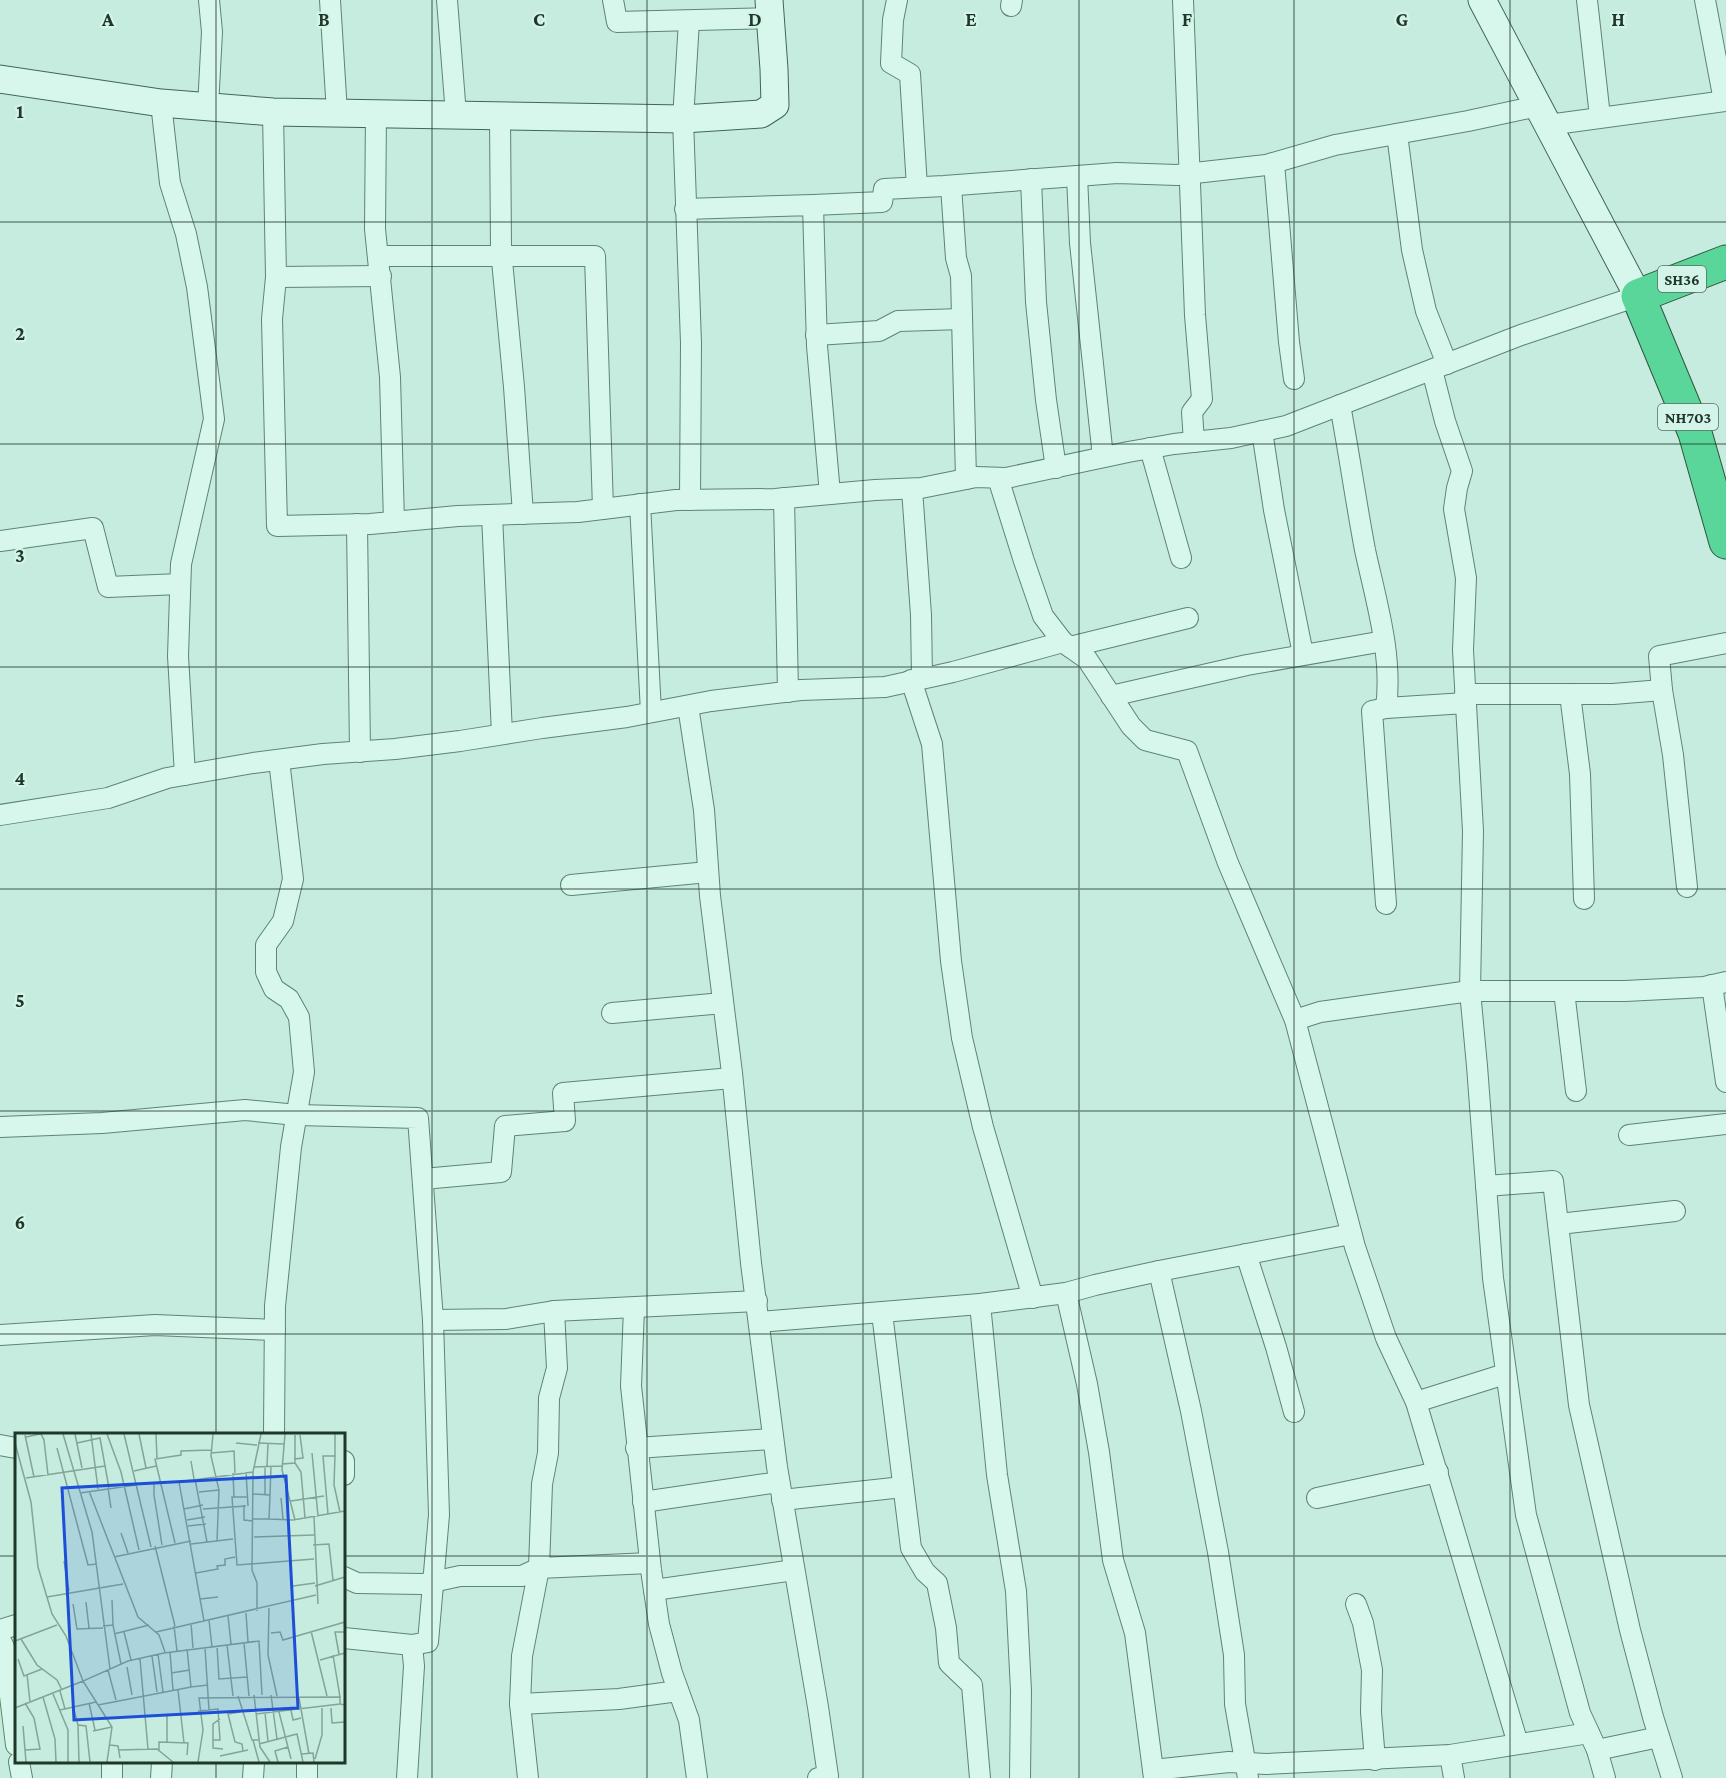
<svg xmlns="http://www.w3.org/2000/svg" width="1726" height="1778" font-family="'Crimson Pro',serif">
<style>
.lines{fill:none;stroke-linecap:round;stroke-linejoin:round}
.street-casing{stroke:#5c8670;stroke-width:22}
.secondary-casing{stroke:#3f6852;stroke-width:29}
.highway-casing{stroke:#30543f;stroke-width:35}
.street{stroke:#d8f7ec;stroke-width:20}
.secondary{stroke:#d8f7ec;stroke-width:27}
.highway{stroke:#5bd69a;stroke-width:33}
.grid{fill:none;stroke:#1f3729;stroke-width:1.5;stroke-opacity:0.55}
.labels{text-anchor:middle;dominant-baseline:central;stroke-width:4.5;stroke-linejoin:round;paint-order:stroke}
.shield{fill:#d4f4e9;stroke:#557063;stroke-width:1.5}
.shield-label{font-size:16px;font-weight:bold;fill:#1f3729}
.inset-road{fill:none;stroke:#83a496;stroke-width:1.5}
.view{fill:#1d4ed8;fill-opacity:0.15;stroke:#1d4ed8;stroke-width:3}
.inset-edge{fill:none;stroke:#1f3729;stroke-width:3}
.grid-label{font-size:20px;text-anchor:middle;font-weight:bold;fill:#1f3729;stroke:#d4f4e9;stroke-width:4.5;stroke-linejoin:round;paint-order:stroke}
</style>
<rect width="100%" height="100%" fill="#c5ecde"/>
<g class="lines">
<!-- street casing -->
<g class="street-casing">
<g id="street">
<path d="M330 0 337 113"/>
<path d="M447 0 456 115"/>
<path d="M613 0 617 22 771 18"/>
<path d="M897 0 893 20 891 63 910 74 917 187"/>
<path d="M1183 0 1195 315 1202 399 1192 412 1194 442"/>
<path d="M1587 0 1600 117"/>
<path d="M1705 0 1724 101"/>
<path d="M1011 6 1012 0"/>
<path d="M689 21 683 119 691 343 690 500"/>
<path d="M161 103 170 183 186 234 197 287 214 419 181 564 178 656 185 775"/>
<path d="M208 107 212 32 209 0"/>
<path d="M273 112 276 277 272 319 277 526 370 524 458 516 578 512 676 500 775 499 875 490 921 488 976 477 1006 478 1128 452 1174 444 1231 438 1286 426 1521 335 1638 296"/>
<path d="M376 113 375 229 390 377 394 522"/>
<path d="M500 116 501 250 514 387 523 514"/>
<path d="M1548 125 1726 101"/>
<path d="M1397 134 1412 250 1426 311 1447 364"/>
<path d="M1274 163 1289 342 1294 379"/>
<path d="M1077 176 1080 243 1103 457"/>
<path d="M1031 179 1036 302 1046 400 1056 468"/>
<path d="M951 186 956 258 961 276 966 479"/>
<path d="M813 205 882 202 884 189 944 186 1117 173 1177 175 1266 165 1335 145 1468 121 1538 106"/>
<path d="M685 209 813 205 817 346 830 494"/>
<path d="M379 256H595L603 509"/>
<path d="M276 277 381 276"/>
<path d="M816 335 879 331 898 321 962 319"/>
<path d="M1432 370 1445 421 1462 471 1457 488 1454 509 1466 578 1463 650 1473 831 1470 991 1477 1066 1493 1278 1526 1515 1580 1713 1597 1750 1605 1778"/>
<path d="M1340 405C1349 453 1356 502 1365 550 1376 601 1393 655 1386 708L1466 703"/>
<path d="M1262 431 1274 510 1303 654"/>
<path d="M1150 448 1181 558"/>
<path d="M998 478 1024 561 1043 616 1063 642 1087 659 1131 726 1145 740 1187 751 1191 762 1228 863 1295 1020 1355 1247 1386 1338 1416 1402 1518 1744"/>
<path d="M912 489 921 615 922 678"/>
<path d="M784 498 788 692"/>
<path d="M640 504 651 712"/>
<path d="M492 515 502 734"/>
<path d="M357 524 360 752"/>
<path d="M0 541 93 528 108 587 180 584"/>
<path d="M1070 647 1188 618"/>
<path d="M911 680 932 744 951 961 962 1038 983 1127 1033 1298"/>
<path d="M1662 690 1659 656 1726 643"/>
<path d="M1465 694H1613L1662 690 1673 755 1687 887"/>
<path d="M1570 694 1580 774 1584 899"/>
<path d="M1111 696 1247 665 1384 641"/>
<path d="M688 706 704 810 710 896 732 1073 751 1263 777 1467 818 1707 828 1776 818 1778"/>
<path d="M0 815 108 798 167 778 253 763 323 754 395 749 460 741 542 728 627 717 711 701 801 690 885 687 953 672 1063 642"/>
<path d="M571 885 708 872"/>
<path d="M1386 904 1372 711 1386 708"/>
<path d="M1712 985 1726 1082"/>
<path d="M1564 991 1576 1091"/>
<path d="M612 1013 723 1003"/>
<path d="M1295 1020 1320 1012 1470 991H1625L1704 987 1726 982"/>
<path d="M0 1127 102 1123 245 1110 297 1115 418 1118 433 1320 439 1515 428 1642 412 1645 344 1638"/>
<path d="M1629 1135 1726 1124"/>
<path d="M423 1179 501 1172 505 1126 565 1121 563 1093 732 1078"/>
<path d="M1486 1186 1553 1181 1579 1405 1630 1630 1653 1717 1672 1778"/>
<path d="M1559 1224 1675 1211"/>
<path d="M1246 1254 1276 1347 1294 1412"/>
<path d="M1159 1271 1191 1411 1218 1552 1234 1655 1235 1704 1248 1778"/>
<path d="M1066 1293 1087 1384 1099 1452 1113 1560 1135 1633 1154 1778"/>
<path d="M980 1304 997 1475 1016 1591 1021 1691 1020 1778"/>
<path d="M634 1308 631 1386 651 1570 659 1624 672 1673 689 1720 697 1778"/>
<path d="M882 1313 911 1548 925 1572 937 1583 946 1628 949 1663 972 1685 980 1778"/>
<path d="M433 1320 506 1319 554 1311 757 1301"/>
<path d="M759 1322 980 1304 1066 1293 1095 1285 1159 1271 1351 1234"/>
<path d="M0 1335 155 1325 275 1330"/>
<path d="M1416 1402 1505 1374"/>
<path d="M274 1434 275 1306 291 1147 304 1072 299 1017 289 999 274 989 266 972V945L283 921 293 879 279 760"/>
<path d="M0 1445 16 1448"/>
<path d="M636 1448 773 1439"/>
<path d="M344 1461V1475"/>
<path d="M1317 1498 1438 1472"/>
<path d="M782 1500 903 1487"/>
<path d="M643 1502 779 1482"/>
<path d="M344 1577 357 1583 423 1584 460 1576H522L539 1568 650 1563"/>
<path d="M654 1590 794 1570"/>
<path d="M1356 1604 1363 1623 1372 1670 1371 1712 1375 1760"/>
<path d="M0 1630 16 1625"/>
<path d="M0 1639 4 1647 16 1745"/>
<path d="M520 1704 619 1699 678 1691"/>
<path d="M1597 1750 1659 1737"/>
<path d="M1450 1755 1454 1778"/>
<path d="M19 1762 22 1778"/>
<path d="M307 1762V1778"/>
<path d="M1153 1770 1229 1762 1266 1764 1450 1755 1589 1733"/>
<path d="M112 1778V1762"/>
<path d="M161 1778 162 1762"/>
<path d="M253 1778 254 1762"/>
<path d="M407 1778 414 1666 412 1645"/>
<path d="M528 1778 520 1704 522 1656 539 1568 542 1484 548 1453 549 1398 557 1368 554 1311"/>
</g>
</g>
<!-- secondary casing -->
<g class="secondary-casing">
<g id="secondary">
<path d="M1482 0 1638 296"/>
<path d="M0 79 161 103 273 112 683 119 761 114 775 105 774 69 769 0"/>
</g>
</g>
<!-- highway casing -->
<g class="highway-casing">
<path id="highway" d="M1726 262 1638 296 1695 433 1726 542"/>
</g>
<!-- street -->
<use href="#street" class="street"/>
<!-- secondary -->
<use href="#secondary" class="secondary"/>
<!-- highway -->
<use href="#highway" class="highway"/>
</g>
<!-- grid -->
<path class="grid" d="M216 0V1434M432 0V1778M647 0V1778M863 0V1778M1079 0V1778M1294 0V1778M1510 0V1778M0 222H1726M0 444H1726M0 667H1726M0 889H1726M0 1111H1726M0 1334H1726M0 1556H16M344 1556H1726M216 1762V1778"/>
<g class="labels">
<!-- shield labels -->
<g class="shield">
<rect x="1658" y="266" width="48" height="26" rx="4.5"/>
<rect x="1658" y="404" width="60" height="26" rx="4.5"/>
</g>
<g class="shield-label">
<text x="1682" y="279">SH36</text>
<text x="1688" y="417">NH703</text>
</g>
</g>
<!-- overview -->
<g transform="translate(15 1433)">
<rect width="330" height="330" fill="#c5ecde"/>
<path class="inset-road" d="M48 1 77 99 95 236M60 1 67 35M76 1 83 56M92 1 106 39 124 117M109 1 136 114M124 1 131 35M141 1 142 26M198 1 196 23 204 57 202 108M270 1 267 37 280 87M10 2 19 44M11 4 25 1H26L29 7 33 42M0 10 16 69 23 134 37 181 51 203 68 248 0 275M62 10 85 5 94 55M221 10 242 12M243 10 269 11M42 15 73 132 82 131M196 20 219 18 220 40M297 20 303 83M320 23 319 52 325 79M279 26 288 25 285 2M176 28 179 46M280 30 286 39 290 85M267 31 280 30V2M252 33 253 11M239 34 267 33M119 38 141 33M231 39 233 73M218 40 219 64M11 45 90 33M180 46 192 109M144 50H139V62L147 112M93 55 96 75M74 58 123 184 144 202 150 219M184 59 204 57M65 60 121 52M250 62V33M255 62 256 33M232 64H217L222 132 299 126M266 65 268 86M276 68 309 63M229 72V87L238 88M169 76 188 72M188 76 231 73M313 81 308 23H320V1M299 84 303 171M238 86H254L255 62 238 61M254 86 278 87 330 78M172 87 190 84M173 93 191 91M106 100 113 120M239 104 299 102M160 110 140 26 166 22V18L196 17M176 111 218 106M298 112 314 111 318 147M140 113 160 193M99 124 176 108M49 128 54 158M181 140 203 136 202 133 210 132V126L220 124M278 153 300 150M300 153 330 144M32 164 108 151M185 166 203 164M97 167 98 192M71 169 74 195M58 171 62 196 88 195M254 175 253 222 262 263M242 178V150L237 137 238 39 246 1M231 180 233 209M213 183 216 211M194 187 197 214M189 188 164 49 238 39M176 190 178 215M88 193 98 192 106 231M159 193 162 218M296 198 312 263M109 199 116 227M141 199 301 162M256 200 265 199 268 207 330 189M99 201 134 192M6 206 22 232 42 247 47 257M0 208 42 192M229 210 234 263M212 212 218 263M202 213 204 246 232 244M190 215 194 277M172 216 176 254 193 252M155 219 158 257M143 221 148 259M324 221 320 199H330M318 222 325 264M137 223 142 259M3 226 9 243 27 236M125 226 133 316M305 227 330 220M112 234 117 262M93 237 101 267M156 240 175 237M12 241 15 269M163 257 169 310M45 258 50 276M38 261 53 297V329M239 262 245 314 255 329M256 262 262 306M223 263 237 307H244M28 264 40 306 41 329M284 265 294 321M74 270 80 297M83 272 176 254M58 273 63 292 71 293 75 329M316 275 317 290 330 289M45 277 81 269M276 277 278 287 286 285M183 278 203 276 205 307H198M225 279 213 281 220 309 227 311 228 318M264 279 276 326M250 280 253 308M152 281V309M241 281 325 271M205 286 198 291V315L208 316M63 292 64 329M8 293 11 329M78 298 97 294M238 307 244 329M244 311 282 301 288 329M95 312 103 313 105 325M10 317 25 316 19 285 10 270M103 317 142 316 158 329M144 318V309L173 310 172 322M286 321 298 320 299 329M205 323 233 317M300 326 307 302V275M92 329 97 294 68 248 113 228 149 220 244 208 247 262M183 329 188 297 184 265 325 264V271L330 272M263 329 260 318 273 314"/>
<path class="view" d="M271 43 283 275 59 287 47 55Z"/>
<rect width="330" height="330" class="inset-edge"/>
</g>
<g class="grid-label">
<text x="108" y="26">A</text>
<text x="324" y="26">B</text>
<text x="539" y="26">C</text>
<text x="755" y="26">D</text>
<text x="971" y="26">E</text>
<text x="1187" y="26">F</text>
<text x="1402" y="26">G</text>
<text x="1618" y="26">H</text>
<text x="20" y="118">1</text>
<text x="20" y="340">2</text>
<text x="20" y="562">3</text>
<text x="20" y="785">4</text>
<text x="20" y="1007">5</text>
<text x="20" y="1229">6</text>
</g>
</svg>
